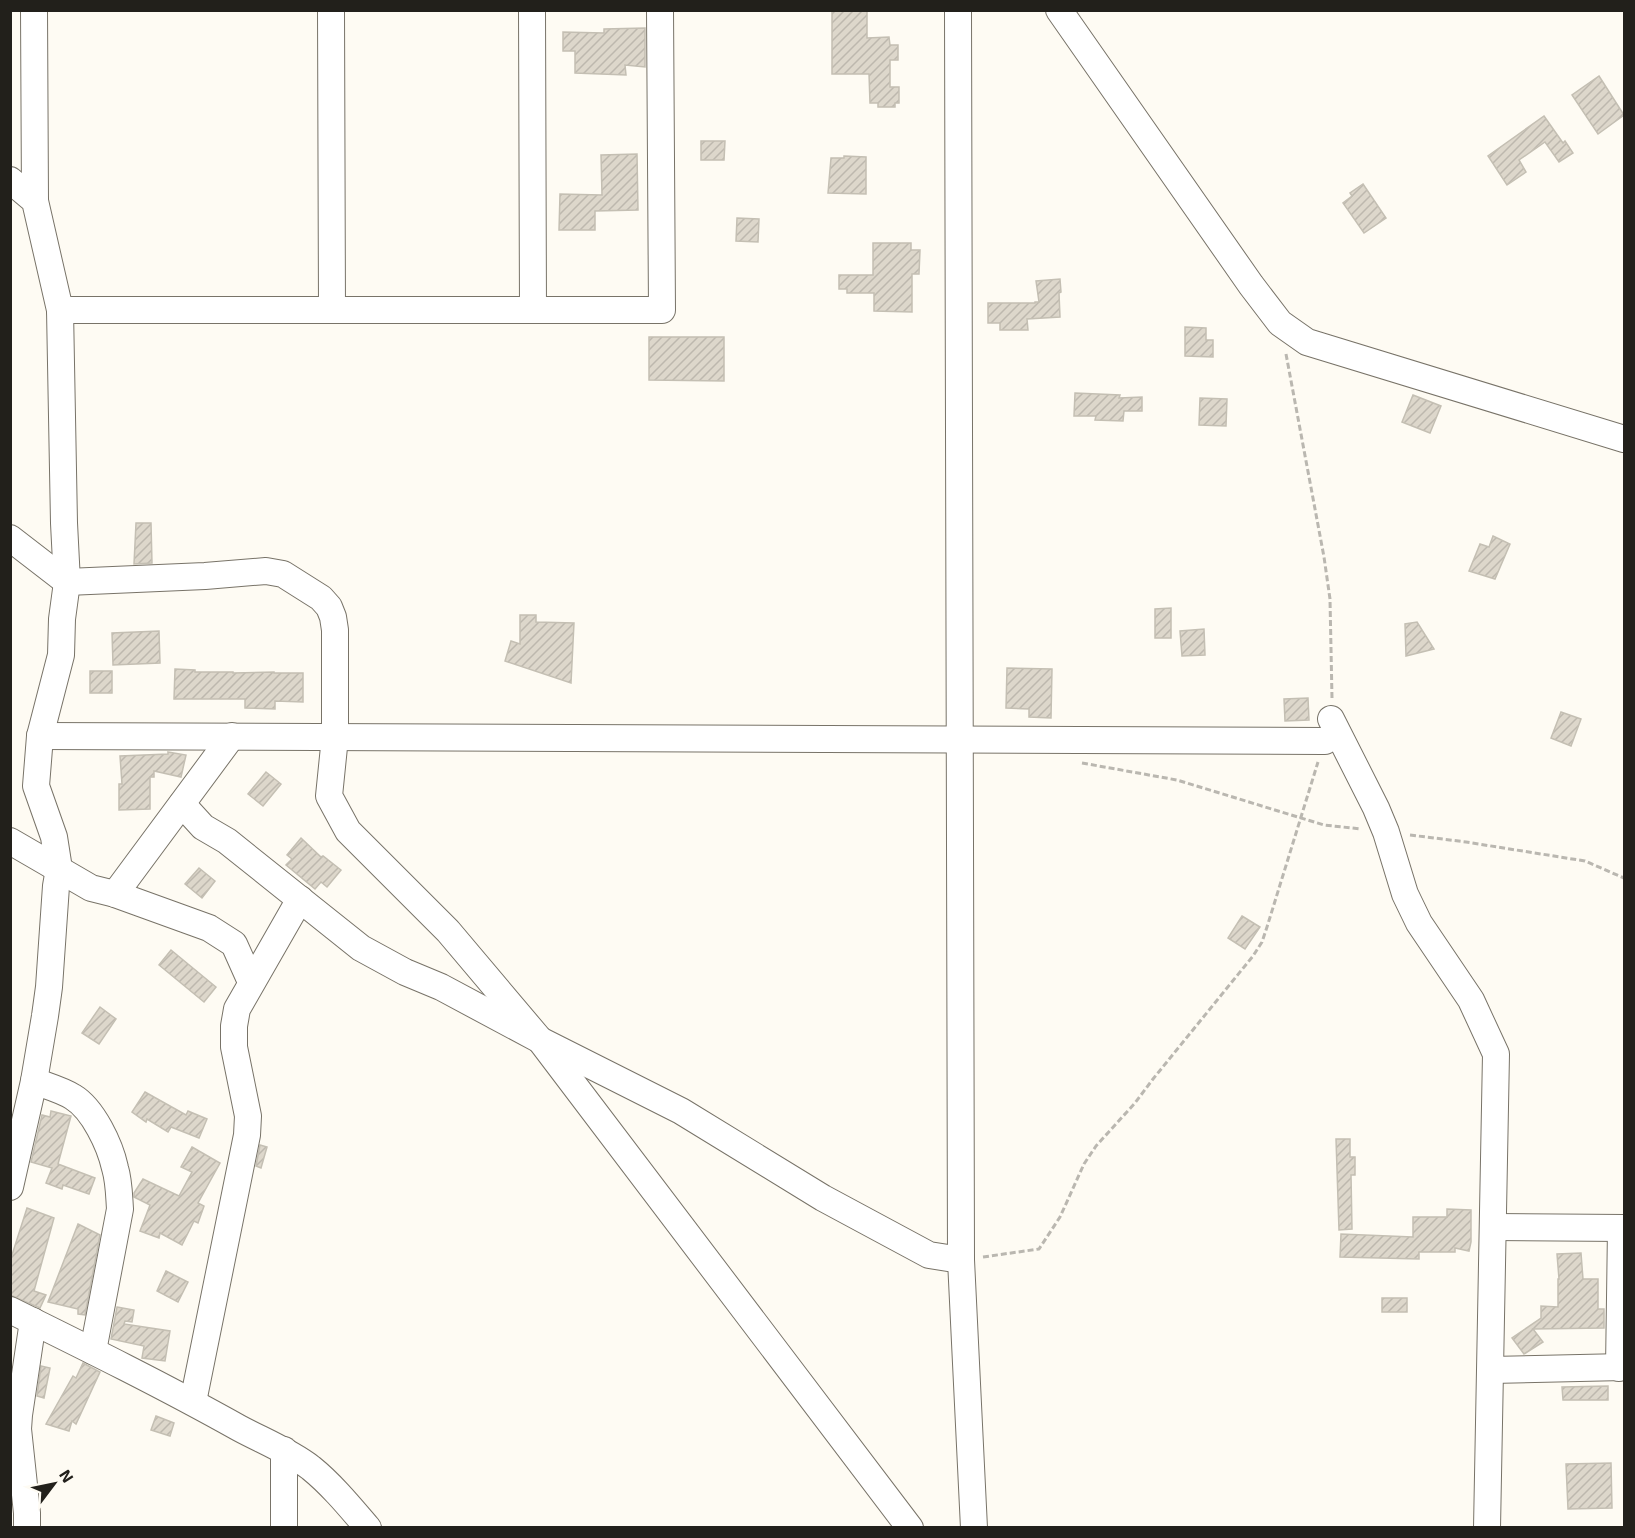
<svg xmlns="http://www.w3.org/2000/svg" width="1635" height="1538" font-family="'Exo 2',sans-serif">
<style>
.building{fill:url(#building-hatch);stroke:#c4bfb3;stroke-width:1.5}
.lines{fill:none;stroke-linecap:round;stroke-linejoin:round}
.minor-casing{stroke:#787368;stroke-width:28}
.path{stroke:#bab7b0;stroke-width:3;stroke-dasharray:6 3;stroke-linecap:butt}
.minor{stroke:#fff;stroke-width:26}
</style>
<defs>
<pattern id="building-hatch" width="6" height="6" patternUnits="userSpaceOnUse" patternTransform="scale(1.5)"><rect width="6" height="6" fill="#ddd7cb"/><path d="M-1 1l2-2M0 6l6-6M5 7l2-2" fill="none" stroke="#bdb8ae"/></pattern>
</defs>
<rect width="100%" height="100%" fill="#fefbf3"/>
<!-- building -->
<g class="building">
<path d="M832 10H867V38L889 37 890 45H898V60H890V87H899V103H895V107H878V103H870L869 74H832Z"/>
<path d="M645 28V67L625 65 626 75 575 73V51H563V32L604 33V29Z"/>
<path d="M1599 76 1624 115 1598 134 1572 95Z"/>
<path d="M1544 116 1563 143 1565 141 1573 153 1559 162 1545 142 1519 160 1526 172 1507 185 1488 156Z"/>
<path d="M701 141H725L724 160H701Z"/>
<path d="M637 154 638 210 595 211V230H559L560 194 602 195 601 155Z"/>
<path d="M844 156 866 157V194L828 193 831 158H844Z"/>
<path d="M1363 184 1386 218 1364 233 1343 203 1352 196 1350 193Z"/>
<path d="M737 218 759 219 758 242 736 241Z"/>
<path d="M873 243H911V250H920L919 274H912V312L874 311V293H847V289H839V275H873Z"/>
<path d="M1060 279 1061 292 1059 293 1060 317 1027 319 1028 330H1000V323H988V303H1035V302H1039L1036 281Z"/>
<path d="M1185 327 1206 328V340H1213V357L1185 356Z"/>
<path d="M649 337H724V381L649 380Z"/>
<path d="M1075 393 1120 395 1119 398 1142 397V411H1124L1123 421 1095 420 1096 416H1074Z"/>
<path d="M1413 395 1441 406 1430 433 1402 422Z"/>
<path d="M1200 398 1227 399 1226 426 1199 425Z"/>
<path d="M136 523H151L152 563 134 564Z"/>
<path d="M1493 536 1510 544 1495 579 1469 571 1480 544 1489 547Z"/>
<path d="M1171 608V638H1155V609Z"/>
<path d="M520 615H536V622L574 623 571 683 505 661 511 641 520 644Z"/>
<path d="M1417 622 1434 649 1406 656 1405 624Z"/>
<path d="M1204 629 1205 655 1182 656 1180 631Z"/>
<path d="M159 631 160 663 113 665 112 633Z"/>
<path d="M1007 668 1052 669 1051 718 1029 717V709L1006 708Z"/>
<path d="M175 669 195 670V672H233V673L274 672V673H303V702L275 701V709L245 708V699H174Z"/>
<rect x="90" y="671" width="22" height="22"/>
<path d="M1308 698 1309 720 1285 721 1284 699Z"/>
<path d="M1561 712 1581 719 1571 746 1551 738Z"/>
<path d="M168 752 186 755 181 777 154 771V777H150V809L119 810V784H122L120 756 168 754Z"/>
<path d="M266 772 281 784 263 806 248 794Z"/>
<path d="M301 838 321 857 323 856 341 870 327 887 321 882 315 889 286 865 292 859 287 855Z"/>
<path d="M199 868 215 881 202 898 185 884Z"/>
<path d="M1242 916 1260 927 1245 949 1228 938Z"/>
<path d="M171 950 216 987 204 1002 159 965Z"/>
<path d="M100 1007 116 1019 99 1044 82 1033Z"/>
<path d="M145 1092 186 1115 188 1111 207 1119 199 1138 171 1127 168 1132 147 1119 146 1122 132 1112Z"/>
<path d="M51 1111 71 1116 58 1164 95 1178 89 1194 63 1185 62 1189 46 1183 52 1168 31 1162 42 1115 50 1117Z"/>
<path d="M1336 1139H1350V1157H1355V1175H1351L1352 1229 1339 1230Z"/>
<path d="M260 1145 267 1147 261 1168 256 1166Z"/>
<path d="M192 1147 220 1163 198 1203 204 1206 198 1223 194 1221 182 1245 160 1233 159 1238 140 1231 150 1205 134 1197V1193L143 1179 179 1196 192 1172 181 1167Z"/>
<path d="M27 1208 54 1218 34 1291 46 1295 40 1308 10 1295V1261Z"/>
<path d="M1447 1209 1471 1210V1242L1469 1251 1455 1248V1252H1419V1259L1340 1257 1341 1234 1413 1237V1217H1447Z"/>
<path d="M78 1224 100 1235 85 1315 78 1314V1309L48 1302Z"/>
<path d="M1581 1253 1583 1279H1598V1309H1604V1328L1533 1329 1543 1342 1524 1354 1512 1338 1541 1318V1306L1558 1307V1279H1559L1557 1254Z"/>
<path d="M166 1271 188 1282 178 1302 157 1291Z"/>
<rect x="1382" y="1298" width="25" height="14"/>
<path d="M117 1307 134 1310 132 1322 125 1321 124 1324 170 1331 165 1361 142 1358 144 1346 111 1339Z"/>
<path d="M83 1363 100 1372 76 1424 72 1421 69 1431 46 1424 73 1376 76 1378Z"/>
<path d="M41 1366 50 1368 44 1398 37 1396Z"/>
<path d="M1608 1386V1400H1563L1562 1387Z"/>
<path d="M156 1416 174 1423 170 1436 151 1430Z"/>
<path d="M1611 1463 1612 1508 1568 1509 1566 1464Z"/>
</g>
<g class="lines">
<!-- minor casing -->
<g class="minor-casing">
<g id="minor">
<path d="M34 10 35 201"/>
<path d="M331 10 332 310"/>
<path d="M532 10 533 310"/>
<path d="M958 10 961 1260 974 1528"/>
<path d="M1059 10 1251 285 1280 323 1307 342 1624 439"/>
<path d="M10 180 35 201 60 310 64 523 67 582 62 619 61 655 40 736 36 786 54 837 59 869 56 886 49 987 45 1016 34 1081 10 1187"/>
<path d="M60 310H662L660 10"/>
<path d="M10 538 67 582 205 576 266 571 283 574 321 598 329 607 333 617 335 630V737L329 796 348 831 448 931 540 1040 910 1528"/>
<path d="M1331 719 1376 808 1386 832 1405 894 1419 923 1471 1000 1496 1054 1487 1528"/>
<path d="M40 736 1325 741"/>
<path d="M182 804 203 827 227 841 361 948 405 972 441 987 540 1040 681 1111 823 1198 929 1255 961 1260"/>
<path d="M10 841 91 888 115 894 209 928 234 944 251 982"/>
<path d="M115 894 232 736"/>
<path d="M34 1081C47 1086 62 1090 73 1097 93 1109 110 1145 115 1168 119 1181 119 1195 120 1209L93 1351"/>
<path d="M1494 1227 1624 1228"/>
<path d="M10 1310C87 1348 164 1386 239 1428 263 1441 289 1451 311 1468 332 1485 350 1507 368 1528"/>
<path d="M1619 1368 1621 1228"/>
<path d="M1491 1370 1624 1367"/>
<path d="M193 1402 247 1135 248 1116 234 1047V1026L237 1009 300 899"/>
<path d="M27 1528V1513L18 1429 19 1415 33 1321"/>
<path d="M284 1528V1450"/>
</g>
</g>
<!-- path -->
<g class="path">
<path d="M1286 354 1324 557 1330 599 1332 698"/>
<path d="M1082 763 1177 780 1324 825 1361 829"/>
<path d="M1410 835 1466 842 1585 861 1624 878"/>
<path d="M983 1257 1039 1249 1060 1217 1084 1164 1096 1146 1135 1103 1153 1079 1253 956 1262 942 1267 927 1318 762"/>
</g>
<!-- minor -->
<use href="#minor" class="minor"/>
</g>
<!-- border -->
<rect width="1635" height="1538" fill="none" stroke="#22201b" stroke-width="24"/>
<!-- north arrow -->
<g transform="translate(54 1484) rotate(58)" stroke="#fefbf3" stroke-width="4.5" paint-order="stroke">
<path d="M0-4.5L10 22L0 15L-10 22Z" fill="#22201b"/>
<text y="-9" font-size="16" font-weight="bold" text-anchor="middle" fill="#22201b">N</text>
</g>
</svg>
